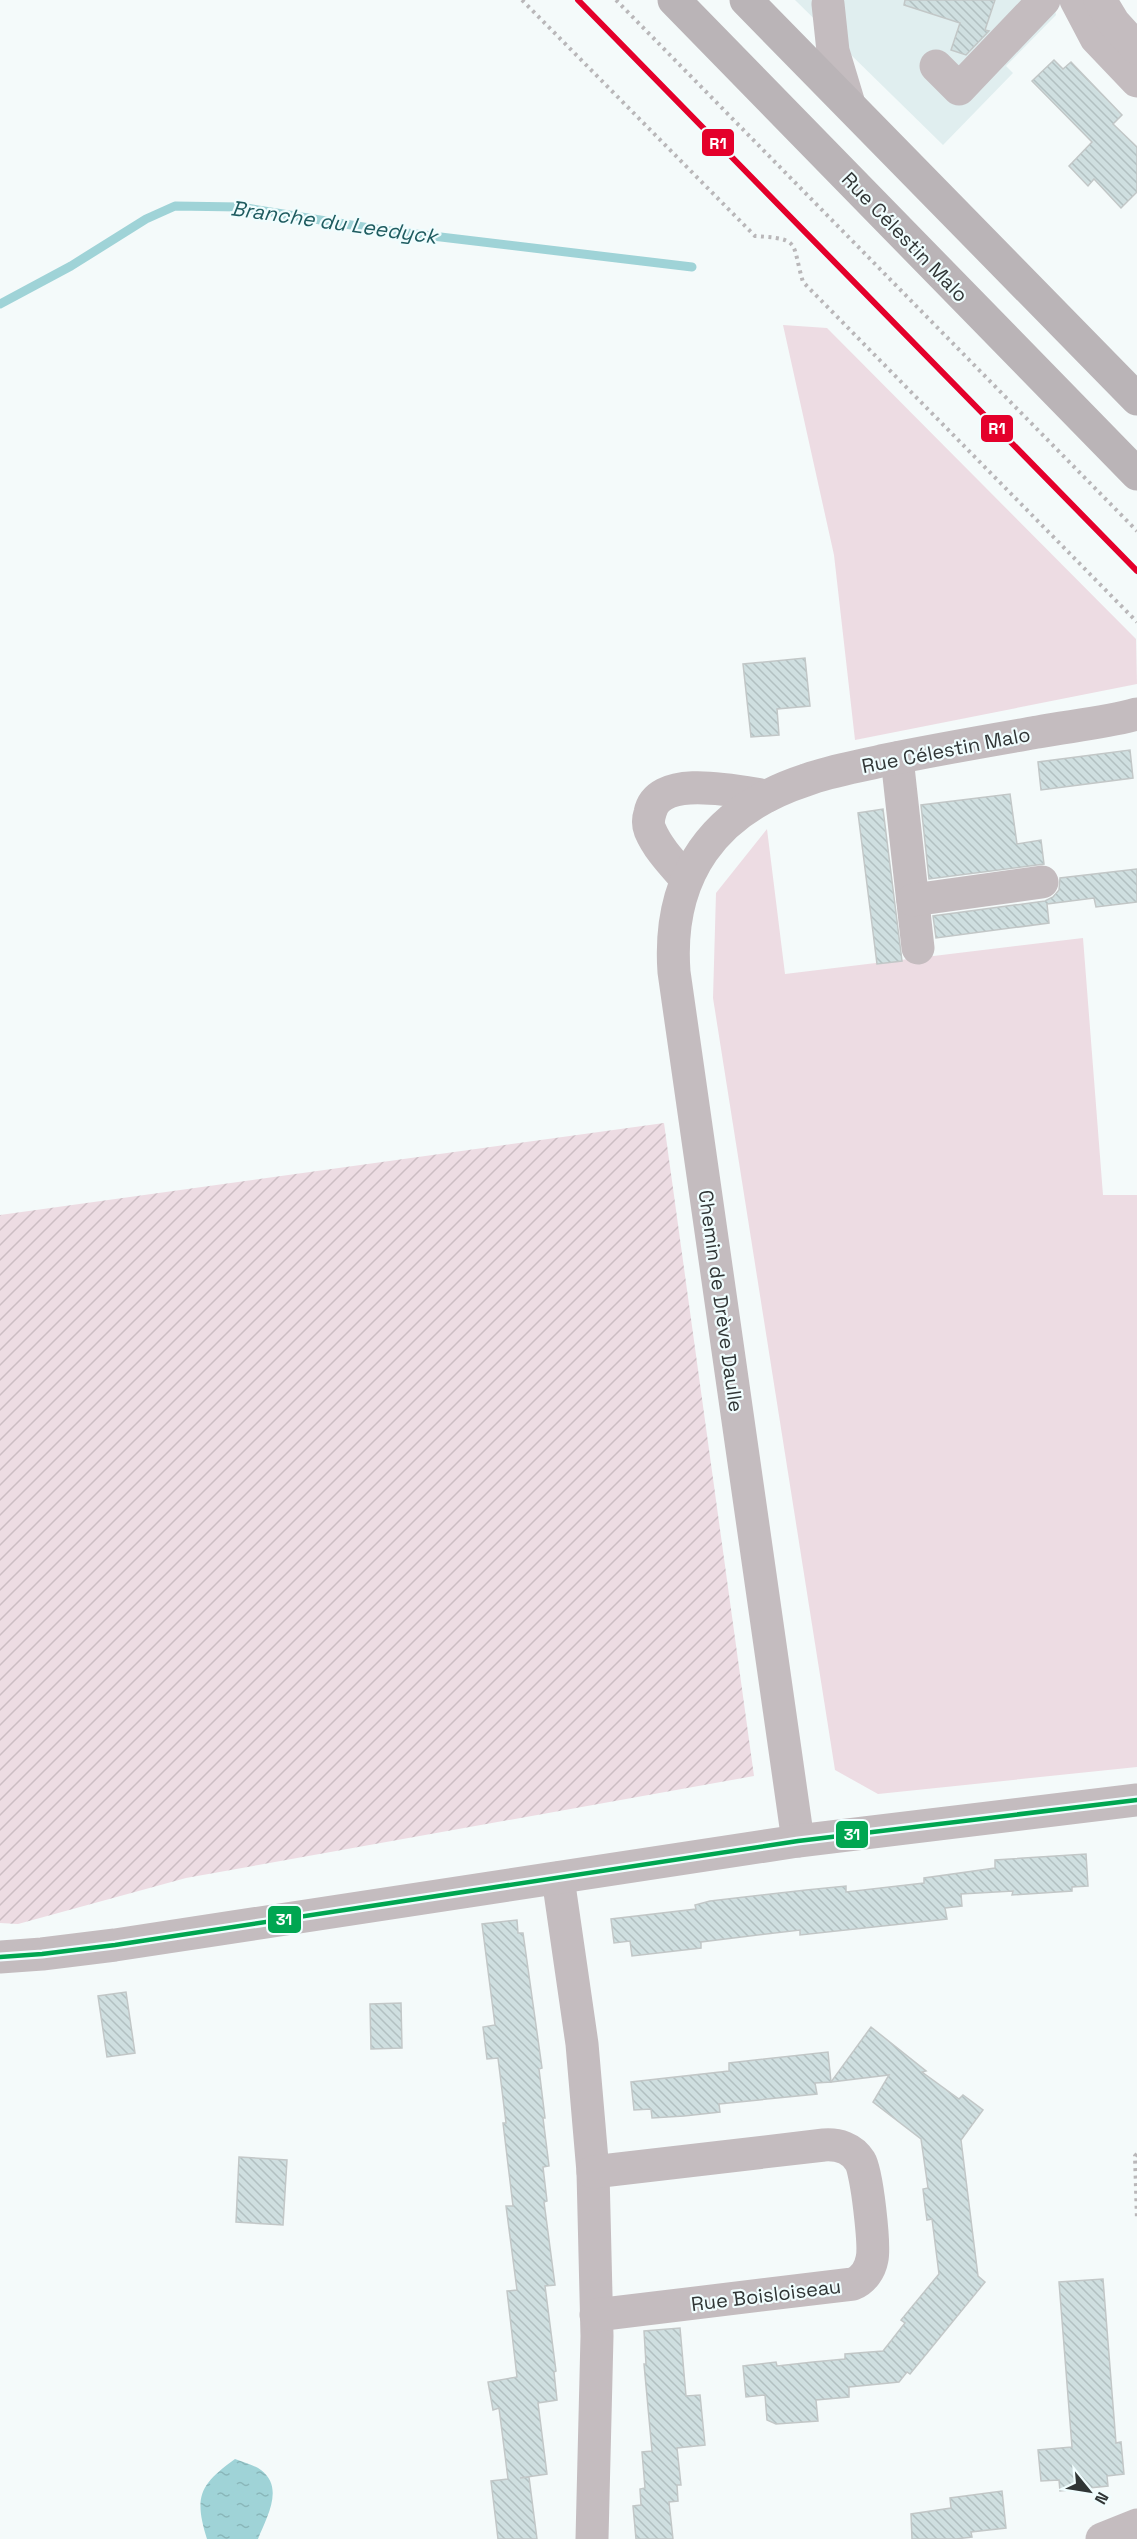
<svg xmlns="http://www.w3.org/2000/svg" width="1137" height="2539" font-family="'Space Grotesk',sans-serif">
<style>
.built{fill:#e0eeef}
.green{fill:#eddce3}
.garden{fill:url(#garden-furrows)}
.water{fill:url(#water-ripples)}
.lines{fill:none;stroke-linecap:round;stroke-linejoin:round}
.stream{stroke:#9fd3d7;stroke-width:9}
.building{fill:url(#building-back-hatch);stroke:#c2c7c7;stroke-width:1.5}
.path{stroke:#b9b7b9;stroke-width:4;stroke-dasharray:3 4.5;stroke-linecap:butt}
.minor{stroke:#c4bcbf;stroke-width:33}
.major{stroke:#bab4b7;stroke-width:33}
.bus-1-casing{stroke:#f0fdfe;stroke-width:9}
.bus-1{stroke:#00a651;stroke-width:4.5}
.rail-1-casing{stroke:#f0fdfe;stroke-width:10}
.rail-1{stroke:#e4002b;stroke-width:6}
.labels{text-anchor:middle;dominant-baseline:central;stroke-width:4.5;stroke-linejoin:round;paint-order:stroke}
.street-label{font-size:20px;fill:#303535;stroke:#f0fdfe}
.water-label{font-size:21px;font-style:italic;fill:#1f5c60;stroke:#f0fdfe}
.line-badge{stroke:#f0fdfe;stroke-width:2}
.badge-label{font-size:16px;text-anchor:middle;font-weight:bold;fill:#fff}
</style>
<defs>
<pattern id="garden-furrows" width="10" height="10" patternUnits="userSpaceOnUse" patternTransform="scale(1.5)"><rect width="10" height="10" fill="#eddce3"/><path d="M-1 1l2-2M0 10L10 0M9 11l2-2" fill="none" stroke="#ccbdc3"/></pattern>
<pattern id="water-ripples" width="26" height="14" patternUnits="userSpaceOnUse" patternTransform="scale(1.5)"><rect width="26" height="14" fill="#9fd3d7"/><path d="M2 4q2-2 4 0t4 0M15 11q2-2 4 0t4 0" fill="none" stroke="#89b6b9"/></pattern>
<pattern id="building-back-hatch" width="6" height="6" patternUnits="userSpaceOnUse" patternTransform="scale(1.5)"><rect width="6" height="6" fill="#cfdfe0"/><path d="M-1 5l2 2M0 0l6 6M5-1l2 2" fill="none" stroke="#b2c0c1"/></pattern>
</defs>
<rect width="100%" height="100%" fill="#f4fafa"/>
<!-- built -->
<path class="built" d="M795 0H1053L1056 15 1006 66 1013 73 943 145Z"/>
<!-- green -->
<g class="green">
<path d="M783 325 827 328 1136 639 1137 684 855 740 834 555Z"/>
<path d="M767 829 785 974 1083 938 1103 1195H1137V1767L878 1794 835 1770 713 998 716 893Z"/>
</g>
<!-- garden -->
<path class="garden" d="M664 1123 754 1776 186 1878 18 1924 0 1923V1215Z"/>
<!-- water -->
<path class="water" d="M235 2459C243 2462 254 2465 261 2470 285 2488 266 2518 258 2539H207C194 2497 199 2485 235 2459Z"/>
<g class="lines">
<!-- stream -->
<path class="stream" d="M0 304 71 266 146 219 175 206 240 207 382 230 692 267"/>
</g>
<!-- building -->
<g class="building">
<path d="M905 0H995L985 30 989 31 966 55 951 50 960 23 904 5Z"/>
<path d="M1054 60 1063 69 1071 62 1122 115 1113 124 1137 147V192L1121 208 1094 179 1088 186 1069 166 1092 142 1032 81Z"/>
<path d="M805 658 810 706 777 709 779 735 751 737 743 664Z"/>
<path d="M1130 750 1133 778 1041 790 1038 762Z"/>
<path d="M1010 794 1017 844 1041 840 1044 864 929 879 921 805Z"/>
<path d="M883 809 902 961 877 964 858 813Z"/>
<path d="M1137 869V902L1096 907 1094 898 1047 904 1049 923 936 938 933 916 1045 901 1053 897 1059 890 1060 878Z"/>
<path d="M1086 1854 1088 1886 1072 1887V1891L1012 1895 1013 1891 961 1894 962 1906 945 1908 947 1919 800 1935V1930L701 1942V1948L632 1956 630 1941 614 1943 611 1919 696 1909 695 1905 710 1901 806 1890 846 1886V1892L924 1883V1878L995 1868V1860Z"/>
<path d="M517 1920 518 1933H523L542 2068 539 2069 545 2118H543L549 2166 543 2167 547 2201 544 2202 555 2285 545 2286 556 2371 554 2372 557 2400 538 2403 547 2474 520 2478 529 2477 537 2539H498L491 2481 508 2479 499 2408 493 2410 488 2382 517 2377 507 2291 517 2290 506 2206H513L503 2123H506L498 2058 487 2059 483 2027 495 2025 482 1924Z"/>
<path d="M126 1992 135 2053 107 2057 98 1996Z"/>
<path d="M401 2003 402 2048 371 2049 370 2004Z"/>
<path d="M871 2027 926 2071 922 2072 959 2099 963 2095 983 2110 961 2140 978 2276 985 2282 910 2374 907 2372 899 2382 849 2387V2397L816 2400 818 2421 776 2424 767 2420 765 2395 746 2397 743 2366 776 2362 777 2366 813 2362 845 2359V2354L883 2351 905 2323 901 2320 939 2274 932 2219 927 2220 925 2206 923 2189 928 2188 921 2139 873 2102 889 2075 831 2082Z"/>
<path d="M828 2052 831 2082 815 2083 817 2094 719 2104 720 2112 684 2116 652 2118 651 2109 634 2110 631 2082 729 2071V2063Z"/>
<path d="M239 2157 287 2160 283 2225 236 2222Z"/>
<path d="M1103 2279 1116 2443 1121 2442 1124 2474 1107 2476 1108 2486 1060 2491 1059 2480 1041 2481 1038 2450 1072 2447 1059 2282Z"/>
<path d="M680 2328 686 2396 700 2395 705 2445 677 2448 681 2485H677L678 2501 669 2502 673 2539H636L633 2506 641 2505 640 2489 645 2488 642 2452 652 2451 644 2364H646L644 2331Z"/>
<path d="M1002 2491 1006 2528 971 2532 972 2537 956 2539H912L911 2514 951 2508 950 2498Z"/>
</g>
<g class="lines">
<!-- path -->
<g class="path">
<path d="M522 0 755 236C802 239 791 242 803 282L1137 622"/>
<path d="M616 0 1137 531"/>
<path d="M1137 2154 1135 2156 1137 2220"/>
</g>
<!-- minor -->
<g class="minor">
<path d="M1076 0 1096 38 1137 81"/>
<path d="M1100 0 1114 23 1137 48"/>
<path d="M828 4 833 51 849 104"/>
<path d="M936 66 959 89 1044 0"/>
<path d="M897 758 918 948"/>
<path d="M686 879C673 864 658 849 650 830 648 825 648 819 650 813 658 772 740 792 767 796"/>
<path d="M913 900 1042 882"/>
<path d="M798 1841 674 972C667 875 714 810 806 780 830 771 856 767 881 761 933 750 986 741 1038 732 1071 726 1105 723 1137 714"/>
<path d="M558 1878 582 2044 593 2172 597 2336 592 2539"/>
<path d="M0 1957 42 1954 115 1945 798 1841 1137 1800"/>
<path d="M593 2172 824 2145C838 2144 852 2148 860 2161 867 2172 875 2246 872 2259 870 2270 863 2280 853 2284L596 2315"/>
<path d="M1102 2539 1137 2525"/>
</g>
<!-- major -->
<g class="major">
<path d="M674 0 1137 474"/>
<path d="M746 0 1137 399"/>
</g>
<!-- bus-1 casing -->
<g class="bus-1-casing">
<path id="bus-1" d="M0 1957 42 1954 115 1945 798 1841 1137 1800"/>
</g>
<!-- bus-1 -->
<use href="#bus-1" class="bus-1"/>
<!-- rail-1 casing -->
<g class="rail-1-casing">
<path id="rail-1" d="M578 0 1137 571"/>
</g>
<!-- rail-1 -->
<use href="#rail-1" class="rail-1"/>
</g>
<g class="labels">
<!-- street labels -->
<g class="street-label">
<text transform="translate(905 237) rotate(46)">Rue Célestin Malo</text>
<text transform="translate(946 750) rotate(-11)">Rue Célestin Malo</text>
<text transform="translate(721 1301) rotate(82)">Chemin de Drève Daulle</text>
<text transform="translate(766 2295) rotate(-7)">Rue Boisloiseau</text>
</g>
<!-- water labels -->
<g class="water-label">
<text transform="translate(334 222) rotate(8)">Branche du Leedyck</text>
</g>
</g>
<g class="line-badge">
<rect x="701" y="128" width="34" height="29" rx="6" fill="#e4002b"/>
<rect x="980" y="414" width="34" height="29" rx="6" fill="#e4002b"/>
<rect x="835" y="1820" width="34" height="29" rx="6" fill="#00a651"/>
<rect x="267" y="1905" width="35" height="29" rx="6" fill="#00a651"/>
</g>
<g class="badge-label">
<text x="718" y="149">R1</text>
<text x="997" y="434">R1</text>
<text x="852" y="1840">31</text>
<text x="284" y="1925">31</text>
</g>
<!-- north arrow -->
<g transform="translate(1089 2491) rotate(120)" stroke="#f0fdfe" stroke-width="4.5" paint-order="stroke">
<path d="M0-4.5L10 22L0 15L-10 22Z" fill="#303535"/>
<text y="-9" font-size="16" font-weight="bold" text-anchor="middle" fill="#303535">N</text>
</g>
</svg>
